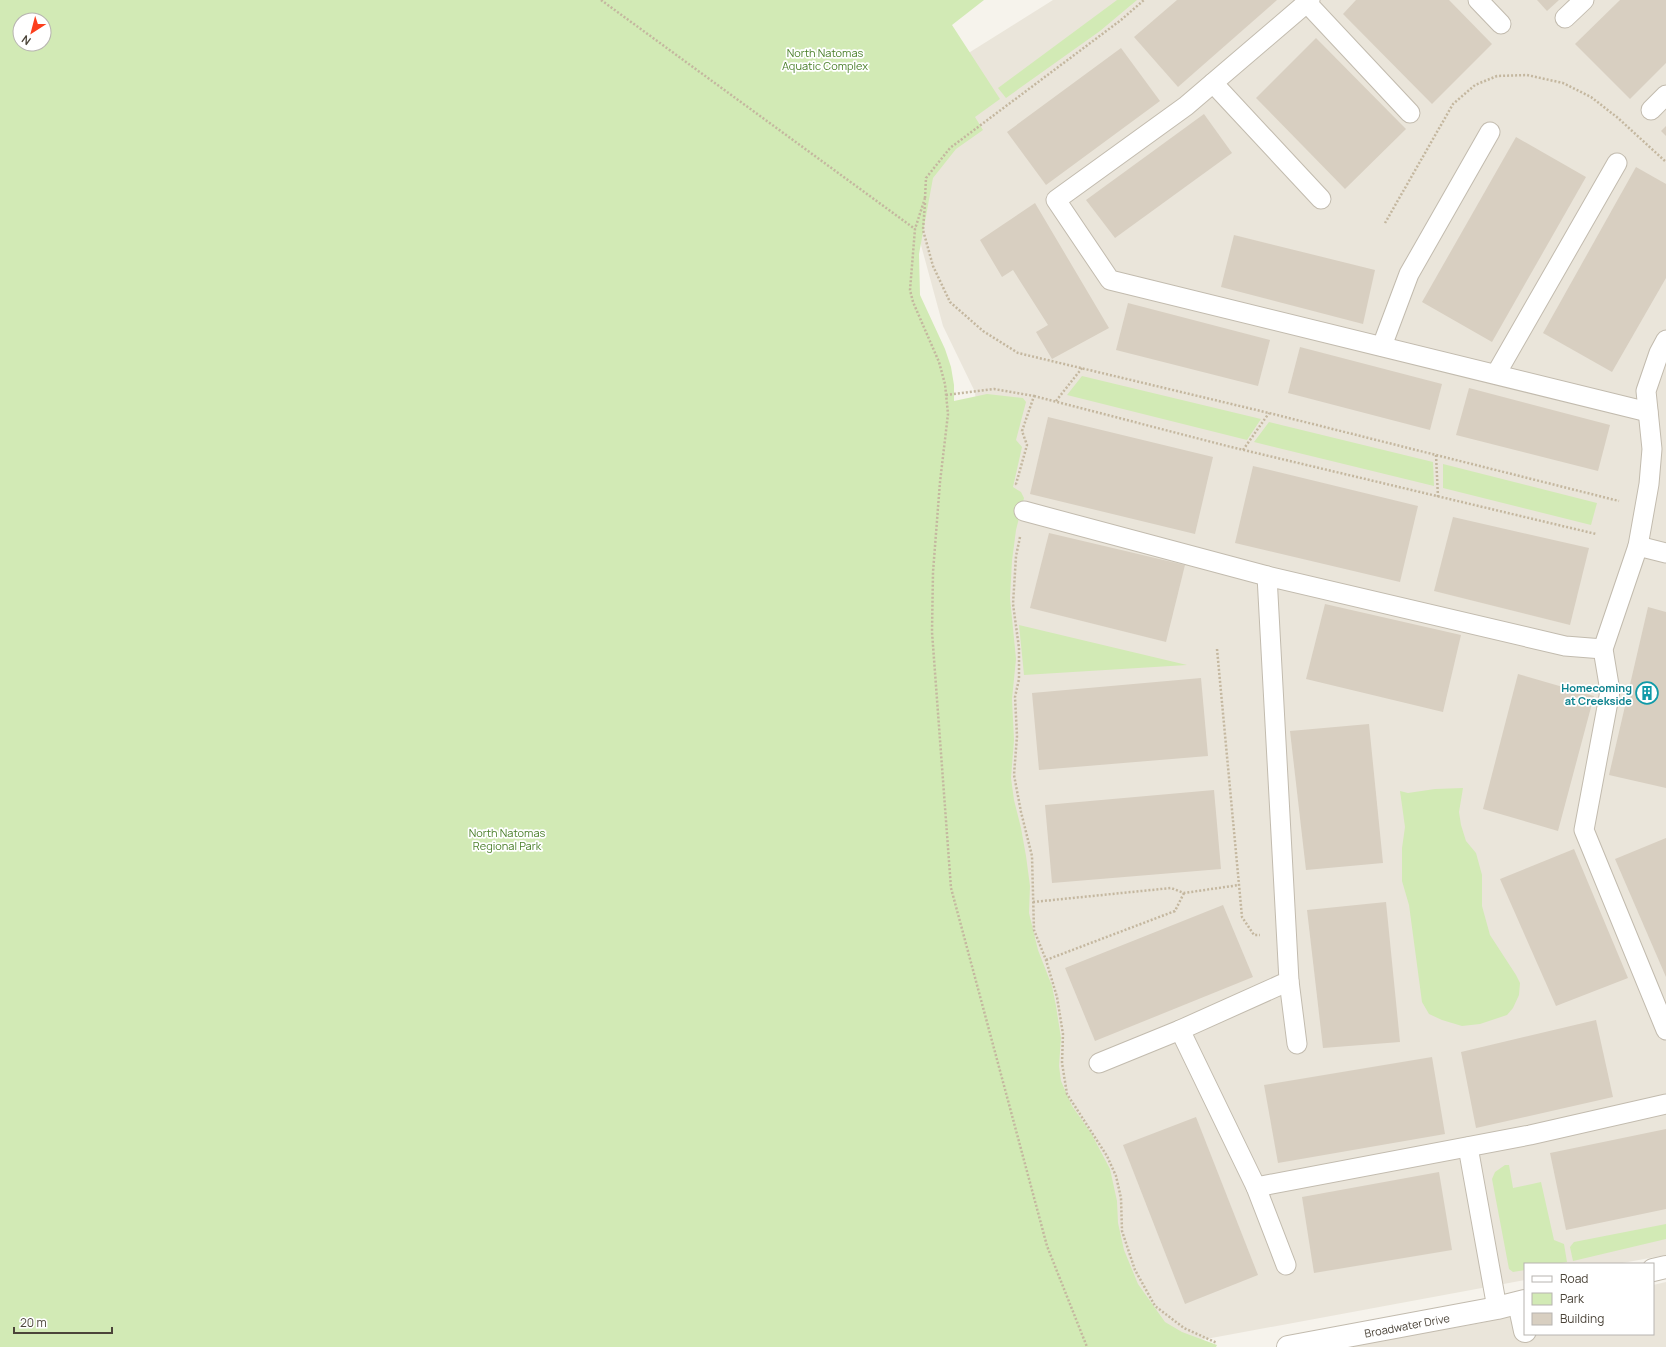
<svg xmlns="http://www.w3.org/2000/svg" width="1666" height="1347" font-family="Manrope,sans-serif">
<style>
.residential{fill:#eae5da}
.green{fill:#d2eab5;fill-rule:evenodd}
.building{fill:#d8cfc1}
.lines{fill:none;stroke-linecap:round;stroke-linejoin:round}
.lane-casing{stroke:#c2bbae;stroke-width:21}
.street-casing{stroke:#c2bbae;stroke-width:24}
.path{stroke:#c4b79f;stroke-width:2.5;stroke-dasharray:2 2;stroke-linecap:butt}
.lane{stroke:#fff;stroke-width:19}
.street{stroke:#fff;stroke-width:22}
.labels{text-anchor:middle;dominant-baseline:central;stroke-width:3.5;stroke-linejoin:round;paint-order:stroke}
.park-label{font-size:11px;fill:#4a7f2a;stroke:#fff}
.culture-label{font-size:11px;font-weight:bold;fill:#0d838f;stroke:#fff;text-anchor:end}
.street-label{font-size:11px;fill:#4b4439;stroke:#fff}
</style>
<rect width="100%" height="100%" fill="#f6f3ec"/>
<!-- residential -->
<g class="residential">
<path d="M1053 0H1666V1255L1617 1264H1525V1280L1163 1347 971 899 978 428 975 392 943 326 902 175 935 74Z"/>
<path d="M1666 1282V1347H1346L1481 1323 1525 1313V1334H1653V1285Z"/>
</g>
<!-- green -->
<g class="green">
<path d="M0 0H984L952 25 1000 99 975 117 983 130 956 149 933 178 919 254 920 295 945 349 951 367 954 385V401L987 394 1023 398 1026 402 1016 440 1022 447 1013 487 1021 492 1024 498 1016 530 1012 561 1010 598 1016 659 1012 699 1014 740 1011 778 1014 800 1021 828 1026 856 1030 886 1029 913 1038 950 1052 986 1056 1006 1061 1038 1059 1066 1061 1081 1072 1106 1091 1133 1110 1169 1117 1201 1118 1223 1124 1250 1138 1284 1165 1322 1182 1332 1217 1345 1216 1347H0ZM20 20H44V44H20Z"/>
<path d="M1117 0H1137L1100 31 1006 98 998 88Z"/>
<path d="M1082 376 1261 419 1247 440 1067 395Z"/>
<path d="M1269 422 1433 462 1434 486 1254 442Z"/>
<path d="M1443 464 1597 503 1591 525 1443 488Z"/>
<path d="M1019 625 1187 665 1024 675Z"/>
<path d="M1463 788 1459 812 1461 825 1466 841 1476 853 1482 875V906L1490 935 1516 975 1520 983 1519 995 1513 1008 1507 1015 1480 1024 1462 1026 1442 1020 1429 1014 1422 1002 1409 905 1402 881V848L1405 827 1400 791 1408 793 1435 789Z"/>
<path d="M1505 1165H1509L1513 1188 1541 1182 1554 1240 1564 1244 1567 1262 1556 1264H1525V1270L1513 1272 1509 1269 1492 1179 1495 1172Z"/>
<path d="M1666 1224V1239L1573 1261 1570 1247 1574 1242Z"/>
</g>
<!-- building -->
<g class="building">
<path d="M1177 0H1277L1178 87 1134 37Z"/>
<path d="M1356 0H1449L1492 44 1432 104 1343 14Z"/>
<path d="M1537 0H1559L1547 11Z"/>
<path d="M1620 0H1666V63L1630 99 1575 44Z"/>
<path d="M1316 38 1406 129 1345 189 1256 98Z"/>
<path d="M1121 48 1160 101 1046 185 1007 132Z"/>
<path d="M1204 114 1232 153 1115 238 1086 200Z"/>
<path d="M1666 126V136L1661 131Z"/>
<path d="M1516 137 1586 177 1492 342 1422 302Z"/>
<path d="M1636 167 1666 184V278L1612 372 1543 333Z"/>
<path d="M1035 203 1109 328 1052 359 1036 332 1048 325 1013 270 1002 277 980 240Z"/>
<path d="M1234 235 1375 270 1363 324 1221 287Z"/>
<path d="M1128 303 1270 340 1258 386 1116 350Z"/>
<path d="M1300 347 1442 384 1430 430 1288 393Z"/>
<path d="M1469 388 1610 425 1598 471 1456 435Z"/>
<path d="M1048 417 1213 457 1195 534 1030 494Z"/>
<path d="M1253 466 1418 506 1400 582 1235 543Z"/>
<path d="M1453 517 1589 548 1570 625 1434 591Z"/>
<path d="M1049 533 1185 565 1166 642 1030 608Z"/>
<path d="M1325 604 1461 635 1443 712 1306 679Z"/>
<path d="M1648 607 1666 612V788L1609 775Z"/>
<path d="M1518 674 1594 696 1558 831 1483 809Z"/>
<path d="M1201 678 1208 756 1039 770 1032 693Z"/>
<path d="M1369 724 1383 863 1306 870 1290 731Z"/>
<path d="M1214 790 1221 869 1052 883 1045 805Z"/>
<path d="M1666 838V977L1615 859Z"/>
<path d="M1574 849 1628 978 1556 1006 1500 879Z"/>
<path d="M1386 902 1400 1042 1323 1048 1307 910Z"/>
<path d="M1223 905 1253 977 1095 1041 1065 968Z"/>
<path d="M1596 1020 1613 1097 1476 1128 1461 1052Z"/>
<path d="M1432 1057 1445 1134 1278 1163 1264 1085Z"/>
<path d="M1196 1117 1258 1275 1185 1304 1123 1145Z"/>
<path d="M1666 1129V1209L1566 1230 1550 1153Z"/>
<path d="M1439 1172 1452 1250 1314 1273 1302 1197Z"/>
</g>
<g class="lines">
<!-- lane casing -->
<g class="lane-casing">
<g id="lane">
<path d="M1310 0 1186 106 1056 200 1110 280 1648 412"/>
<path d="M1478 0 1501 24"/>
<path d="M1307 3 1410 113"/>
<path d="M1565 18 1584 0"/>
<path d="M1213 83 1321 199"/>
<path d="M1651 110 1666 95"/>
<path d="M1382 346 1409 274 1490 132"/>
<path d="M1496 374 1617 163"/>
<path d="M1024 511 1267 576"/>
<path d="M1638 546 1649 484 1652 449 1646 391 1659 353 1666 340"/>
<path d="M1666 553 1638 546 1603 649 1610 691 1584 830 1666 1030"/>
<path d="M1289 981 1297 1044"/>
<path d="M1180 1030 1289 981 1267 576 1565 646 1603 649"/>
<path d="M1099 1063 1180 1030 1256 1187 1530 1135 1666 1104"/>
<path d="M1468 1147 1497 1308"/>
<path d="M1256 1187 1286 1265"/>
</g>
</g>
<!-- street casing -->
<g class="street-casing">
<g id="street">
<path d="M1653 1270 1666 1267"/>
<path d="M1519 1303 1525 1331"/>
<path id="s1" d="M1288 1347 1497 1308 1525 1301"/>
</g>
</g>
<!-- path -->
<g class="path">
<path d="M601 0 915 229"/>
<path d="M925 198 915 229 910 290 913 302 939 362 945 384 948 414 940 482 933 572 932 632 951 888 1047 1246 1087 1347"/>
<path d="M925 198 926 178 950 148 1121 20 1144 0"/>
<path d="M925 203 923 230 933 266 950 302 983 331 1018 353 1269 413 1619 501"/>
<path d="M1385 223 1453 104 1475 85 1497 76 1527 75 1563 83 1591 97 1618 118 1666 162"/>
<path d="M946 395 994 389 1034 396 1022 431 1027 445 1016 484 1018 485"/>
<path d="M1034 396 1227 446 1596 534"/>
<path d="M1056 401 1082 368"/>
<path d="M1243 450 1269 413"/>
<path d="M1436 455 1438 497"/>
<path d="M1020 537 1016 556 1013 604 1019 648V679L1015 697 1017 736 1014 775 1021 812 1032 856 1034 930 1046 960 1057 997 1063 1034 1062 1063 1067 1094 1107 1156 1116 1176 1121 1198 1122 1231 1135 1270 1155 1306 1184 1328 1217 1343"/>
<path d="M1217 649 1242 917 1254 935H1260"/>
<path d="M1033 902 1171 888 1184 893 1239 885"/>
<path d="M1046 960 1175 911 1184 893"/>
</g>
<!-- lane -->
<use href="#lane" class="lane"/>
<!-- street -->
<use href="#street" class="street"/>
</g>
<!-- icons -->
<defs>
<g id="building-ring" transform="scale(1.15)"><circle r="9.5" fill="#fff" stroke="#0f9aa8" stroke-width="1.5"/><path d="M-4-6H4V6H1V3H-1V6H-4ZM-2.5-4.3h1.7v1.8h-1.7ZM.8-4.3h1.7v1.8H.8ZM-2.5-1h1.7V.8h-1.7ZM.8-1h1.7V.8H.8Z" fill="#0f9aa8"/></g>
</defs>
<g fill-rule="evenodd">
<use href="#building-ring" x="1647" y="693"/>
</g>
<g class="labels">
<!-- park labels -->
<g class="park-label">
<text x="825" y="52">North Natomas<tspan x="825" dy="13">Aquatic Complex</tspan></text>
<text x="507" y="832">North Natomas<tspan x="507" dy="13">Regional Park</tspan></text>
</g>
<!-- culture labels -->
<g class="culture-label">
<text x="1632" y="687">Homecoming<tspan x="1632" dy="13">at Creekside</tspan></text>
</g>
<!-- street labels -->
<g class="street-label">
<text stroke="none"><textPath href="#s1" startOffset="121">Broadwater Drive</textPath></text>
</g>
</g>
<!-- legend -->
<rect x="1524" y="1263" width="130" height="72" fill="#ffffff" stroke="#b7b4b0"/>
<rect x="1532" y="1276" width="20" height="6" fill="#ffffff" stroke="#b7b4b0"/>
<text x="1560" y="1283" font-size="12" fill="#4b4439">Road</text>
<rect x="1532" y="1293" width="20" height="12" fill="#d2eab5" stroke="#b7b4b0"/>
<text x="1560" y="1303" font-size="12" fill="#4b4439">Park</text>
<rect x="1532" y="1313" width="20" height="12" fill="#d8cfc1" stroke="#b7b4b0"/>
<text x="1560" y="1323" font-size="12" fill="#4b4439">Building</text>
<!-- north arrow -->
<g transform="translate(32 32) rotate(216)"><circle r="19" fill="#ffffff" stroke="#b7b4b0"/>
<path d="M0-3L7 15L0 10L-7 15Z" fill="#fc3f1d"/>
<text y="-6" font-size="11" font-weight="bold" text-anchor="middle" fill="#4b4439">N</text>
</g>
<!-- scale -->
<path d="M14 1327v6h98v-6" fill="none" stroke="#4b4439" stroke-width="2"/>
<text x="20" y="1327" font-size="12" fill="#4b4439" stroke="#ffffff" stroke-width="3" paint-order="stroke">20 m</text>
</svg>
